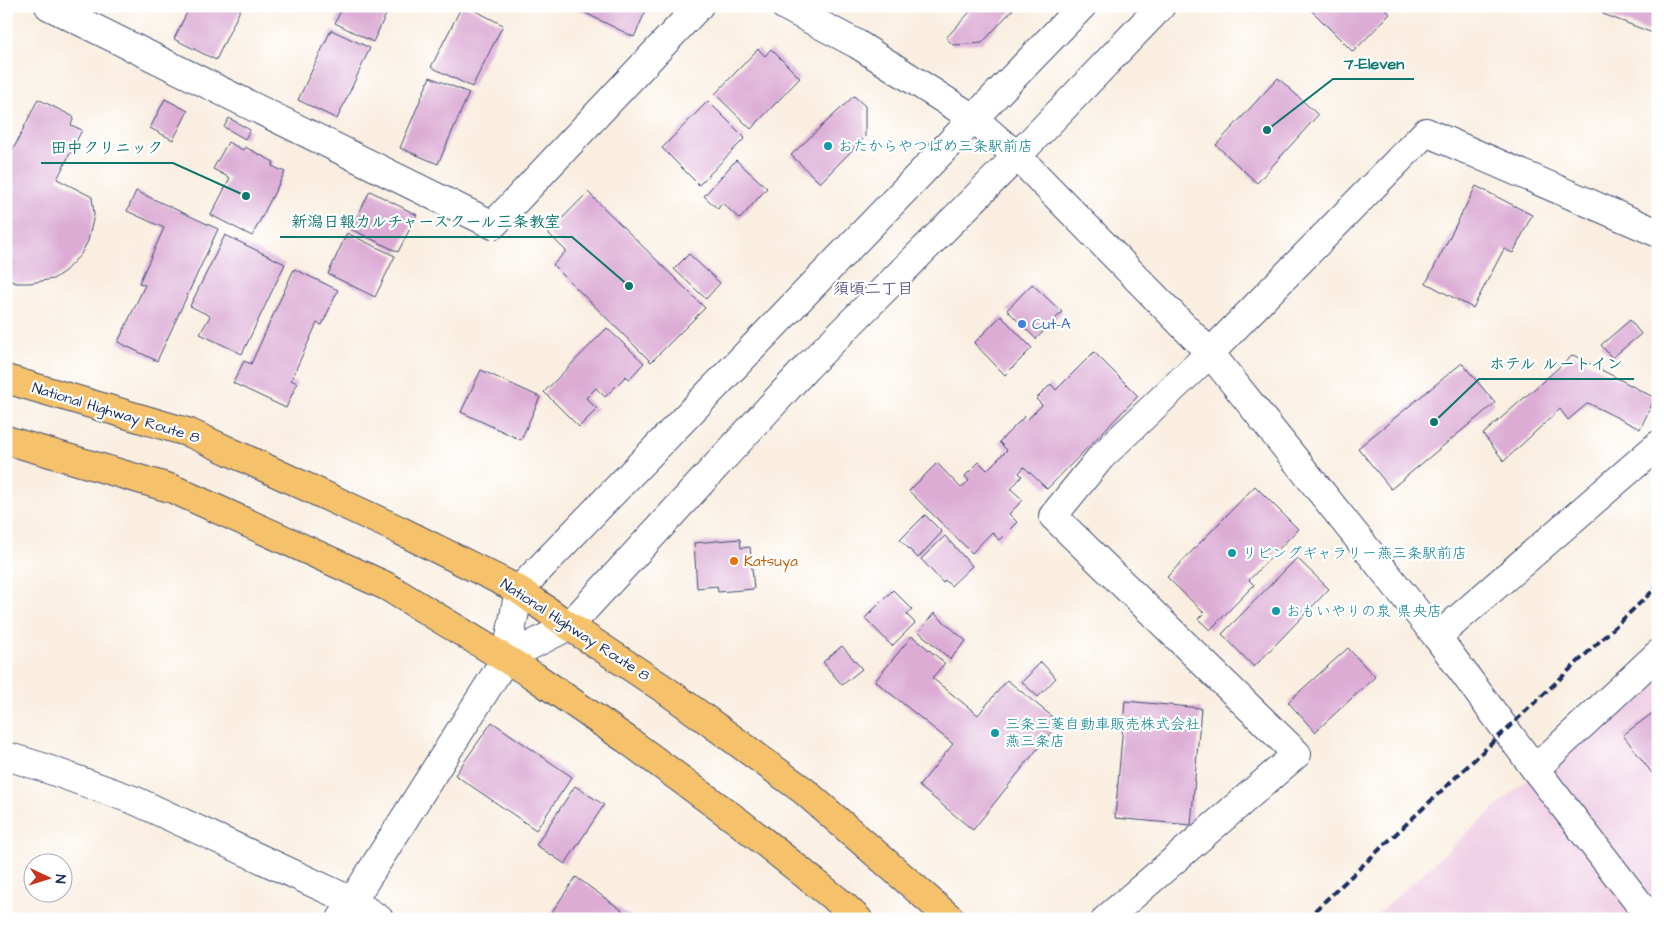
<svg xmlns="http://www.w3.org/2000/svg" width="1664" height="925" font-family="'Architects Daughter','Klee One',sans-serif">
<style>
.built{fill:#f0d0e5}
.building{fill:#dcacd5}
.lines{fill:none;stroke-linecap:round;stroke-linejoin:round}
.minor-casing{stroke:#3c4c72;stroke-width:30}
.highway-casing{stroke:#3c4c72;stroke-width:30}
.minor{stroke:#fff;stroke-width:28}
.highway{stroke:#f5c16b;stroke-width:28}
.rail{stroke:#1b2f5e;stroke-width:4;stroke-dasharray:8 4;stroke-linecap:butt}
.culture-dot{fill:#0f9aa8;stroke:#fff;stroke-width:2}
.shop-dot{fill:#3f7fe0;stroke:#fff;stroke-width:2}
.food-dot{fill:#e8710a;stroke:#fff;stroke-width:2}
.labels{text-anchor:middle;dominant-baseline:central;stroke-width:4.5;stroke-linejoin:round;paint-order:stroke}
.culture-label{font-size:15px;fill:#0d838f;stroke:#fff;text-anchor:start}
.shop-label{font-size:15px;fill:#366cbe;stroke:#fff;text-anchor:start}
.street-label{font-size:15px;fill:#1b2f5e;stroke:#fff}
.food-label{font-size:15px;fill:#c56008;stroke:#fff;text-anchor:start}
.neighbourhood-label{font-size:16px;font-weight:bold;fill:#5f5b88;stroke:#fff}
.leader{fill:none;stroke:#0f766e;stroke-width:2}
.callout-dot{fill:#0f766e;stroke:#fff;stroke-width:2}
.callout-label{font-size:16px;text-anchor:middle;font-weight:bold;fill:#0f766e;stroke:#fff;stroke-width:4.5;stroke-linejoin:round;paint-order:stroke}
</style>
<rect width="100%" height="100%" fill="#fff"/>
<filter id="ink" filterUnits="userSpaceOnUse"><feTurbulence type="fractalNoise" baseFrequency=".02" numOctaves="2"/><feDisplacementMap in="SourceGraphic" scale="10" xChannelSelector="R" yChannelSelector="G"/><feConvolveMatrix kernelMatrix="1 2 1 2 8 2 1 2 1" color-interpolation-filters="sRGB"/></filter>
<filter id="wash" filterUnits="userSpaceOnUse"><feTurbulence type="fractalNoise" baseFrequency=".0096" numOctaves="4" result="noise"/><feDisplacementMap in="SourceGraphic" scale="20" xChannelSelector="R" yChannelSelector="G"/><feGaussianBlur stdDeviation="1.12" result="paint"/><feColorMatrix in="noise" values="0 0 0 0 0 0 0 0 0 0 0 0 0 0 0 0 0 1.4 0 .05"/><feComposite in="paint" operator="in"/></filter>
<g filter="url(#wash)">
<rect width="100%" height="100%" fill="#f9eee0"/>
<!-- built -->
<path class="built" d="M1658 661V919H1372Z"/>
<g id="blocks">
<!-- building -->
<g class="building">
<path d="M190 6H242L216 60 174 39Z"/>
<path d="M343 6H390L373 42 335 23Z"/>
<path d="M462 6H466L503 25 472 87 431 67Z"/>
<path d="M571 6H648L634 37Z"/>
<path d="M969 6H1016L982 43 953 45 946 38 969 13Z"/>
<path d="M1307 6H1382L1390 14 1353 52Z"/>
<path d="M1606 6H1658V35L1603 14Z"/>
<path d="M331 30 370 48 337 119 298 100Z"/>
<path d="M758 49 765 56 771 49 800 78 751 129 715 94Z"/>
<path d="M430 77 469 93 438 164 400 148Z"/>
<path d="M1278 78 1318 115 1257 183 1216 145Z"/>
<path d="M854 96 865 106V137L820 183 791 155Z"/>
<path d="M38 99 74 117 71 125 82 130 57 179 92 197 94 215 88 241 81 254 65 271 53 279 30 283H16L6 279V164Z"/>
<path d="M165 99 188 111 173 140 150 128Z"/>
<path d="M708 101 745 138 699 185 662 148Z"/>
<path d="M229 118 250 130 245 139 224 127Z"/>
<path d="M228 142 243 150 245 147 274 162 272 166 285 172 252 236 211 215 230 178 213 169Z"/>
<path d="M736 160 767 188 740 219 722 203 718 209 704 196Z"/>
<path d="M1476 186 1532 215 1513 253 1504 249 1473 308 1426 283Z"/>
<path d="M136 191 218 229 157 361 118 342 145 285 139 283 164 228 127 211Z"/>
<path d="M370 191 417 215 398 252 351 229Z"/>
<path d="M588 192 705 308 651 362 553 265 566 251 548 233Z"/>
<path d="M347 233 395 256 375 297 328 274Z"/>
<path d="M225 235 285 264 242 354 200 334 210 316 190 306Z"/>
<path d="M689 254 720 283 706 299 674 269Z"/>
<path d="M294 269 338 290 322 325 317 323 291 380 297 383 286 408 233 383 244 361 251 364Z"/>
<path d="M1032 284 1062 312 1036 339 1007 310Z"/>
<path d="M1001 316 1032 348 1005 375 974 343Z"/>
<path d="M1630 320 1641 334 1612 358 1601 345Z"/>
<path d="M607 328 644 363 629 379 626 376 605 397 596 388 586 398 597 409 579 427 544 392Z"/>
<path d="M1094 352 1138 396 1047 489 1024 467 1019 473 1022 476 1011 489 1023 500 1009 514 1017 522 999 540 992 532 972 553 909 491 937 463 961 488 969 481 965 476 979 462 987 470 1007 450 999 442 1025 416 1028 419 1042 405 1036 399 1051 384 1056 390Z"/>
<path d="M1573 355 1655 398 1640 429 1588 403 1568 420 1560 409 1504 461 1483 434Z"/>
<path d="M1462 363 1495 403 1391 489 1358 448Z"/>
<path d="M481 370 540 397 521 440 461 412Z"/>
<path d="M1255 486 1298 529 1249 580 1254 585 1210 630 1198 619 1204 613 1167 577Z"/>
<path d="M925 515 942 532 918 558 900 540Z"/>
<path d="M945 536 972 566 951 586 945 580 943 583 921 559Z"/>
<path d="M740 539 741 548 750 547 754 589 718 592 717 586 697 588 694 543Z"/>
<path d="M1297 558 1329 589 1254 667 1222 634Z"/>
<path d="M893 590 912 609 907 615 915 623 892 646 865 618Z"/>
<path d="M934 613 966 641 950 659 919 632Z"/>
<path d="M912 636 945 663 932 678 978 715 1007 680 1059 722 973 830 919 786 953 744 875 681Z"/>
<path d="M842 646 862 669 842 685 823 662Z"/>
<path d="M1348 648 1375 677 1315 732 1288 702Z"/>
<path d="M1041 662 1056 678 1038 697 1022 682Z"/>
<path d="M1125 701 1201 708 1191 825 1115 818Z"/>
<path d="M1658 709V781L1623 735Z"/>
<path d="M492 722 572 777 536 830 455 775Z"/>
<path d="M575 786 604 805 565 864 536 845Z"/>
<path d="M576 877 634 919H547Z"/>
</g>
</g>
</g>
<g filter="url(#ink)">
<use href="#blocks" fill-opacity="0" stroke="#3c4c72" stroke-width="1"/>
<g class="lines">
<!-- minor casing -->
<g class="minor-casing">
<g id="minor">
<path d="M49 6 493 225 699 6"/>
<path d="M785 6 857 44 973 118 1017 156 1210 353 1437 637 1535 769 1651 919"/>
<path d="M1437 637 1658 445"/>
<path d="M506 658 569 626 806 368 1017 156 1161 6"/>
<path d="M6 756 39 766 136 801 352 901 379 919"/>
<path d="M1535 769 1658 654"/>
<path d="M341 919 506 658 519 590 1082 6"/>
<path d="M1106 919 1297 754 1053 516 1101 457 1210 353 1426 132 1658 233"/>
</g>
</g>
<!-- highway casing -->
<g class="highway-casing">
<g id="highway">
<path d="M6 379 190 433 397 529 519 590 569 626 667 691 804 791 951 919"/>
<path d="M6 440 173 489 386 586 534 676 626 739 739 822 842 904 858 919"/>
</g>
</g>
<!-- minor -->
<use href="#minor" class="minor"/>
<!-- highway -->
<use href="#highway" class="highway"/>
<!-- rail -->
<path class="rail" d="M1306 919 1658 586"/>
</g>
</g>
<!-- markers -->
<g class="culture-dot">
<circle cx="828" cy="146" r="5"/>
<circle cx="1232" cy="553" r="5"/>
<circle cx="1276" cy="611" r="5"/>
<circle cx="995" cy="733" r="5"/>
</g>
<circle class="shop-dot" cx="1022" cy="324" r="5"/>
<circle class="food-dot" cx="734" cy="561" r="5"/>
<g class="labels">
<!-- culture labels -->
<g class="culture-label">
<text x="838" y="146">おたからやつばめ三条駅前店</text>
<text x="1242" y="553">リビングギャラリー燕三条駅前店</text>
<text x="1286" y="611">おもいやりの泉 県央店</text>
<text x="1005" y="724">三条三菱自動車販売株式会社<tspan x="1005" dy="17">燕三条店</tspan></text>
</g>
<!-- shop labels -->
<g class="shop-label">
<text x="1032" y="324">Cut-A</text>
</g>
<!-- street labels -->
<g class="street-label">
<text transform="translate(116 413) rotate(17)">National Highway Route 8</text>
<text transform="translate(575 630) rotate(33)">National Highway Route 8</text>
</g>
<!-- food labels -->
<g class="food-label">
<text x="744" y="561">Katsuya</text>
</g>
<!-- neighbourhood labels -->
<g class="neighbourhood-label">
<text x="873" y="289">須頃二丁目</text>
</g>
</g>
<!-- callouts -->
<path class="leader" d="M1267 130L1333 79H1414M246 196L173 163H41M629 286L572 237H280M1434 422L1479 379H1634"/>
<g class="callout-dot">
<circle cx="1267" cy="130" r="5"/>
<circle cx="246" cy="196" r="5"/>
<circle cx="629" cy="286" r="5"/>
<circle cx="1434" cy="422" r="5"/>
</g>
<g class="callout-label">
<text x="1374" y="69">7-Eleven</text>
<text x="107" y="153">田中クリニック</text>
<text x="426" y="227">新潟日報カルチャースクール三条教室</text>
<text x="1556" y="369">ホテル ルートイン</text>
</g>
<!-- margin -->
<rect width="1664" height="925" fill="none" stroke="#fff" stroke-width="25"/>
<!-- north arrow -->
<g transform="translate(48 878) rotate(94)"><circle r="24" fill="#ffffff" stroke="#a4acbf"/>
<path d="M0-4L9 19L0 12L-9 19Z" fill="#c8321e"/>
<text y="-8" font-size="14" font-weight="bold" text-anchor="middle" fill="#1b2f5e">N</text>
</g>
</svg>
